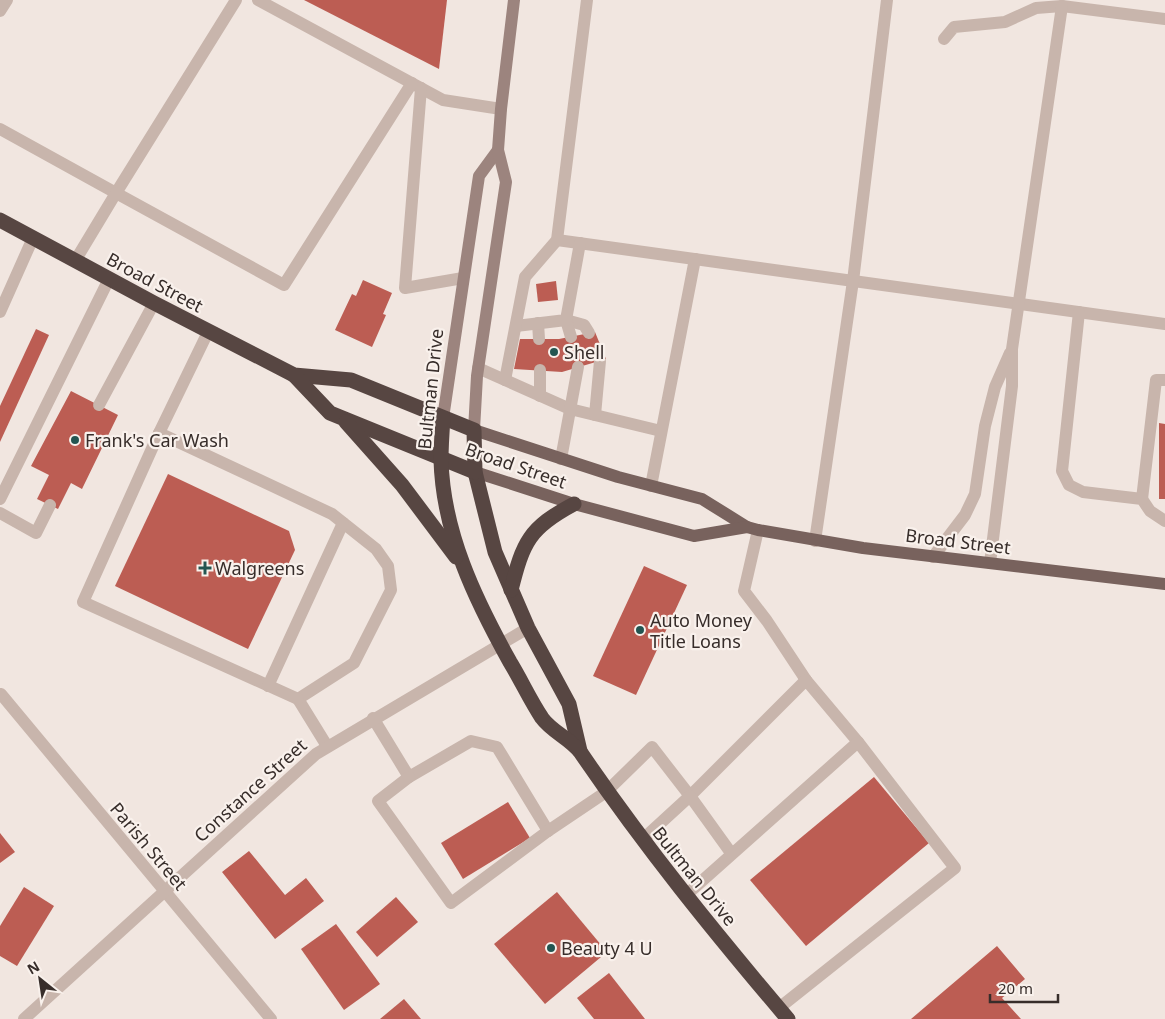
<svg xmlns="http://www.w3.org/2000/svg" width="1165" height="1019" font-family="'Noto Sans',sans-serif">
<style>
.building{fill:#bc5d53}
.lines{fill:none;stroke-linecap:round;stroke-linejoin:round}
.lane{stroke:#c8b5ac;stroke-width:12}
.street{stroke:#c8b5ac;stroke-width:12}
.secondary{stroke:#9c847e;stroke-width:12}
.primary{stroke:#78625d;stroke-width:12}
.highway{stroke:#574642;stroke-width:15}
.poi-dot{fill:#235551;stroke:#f9f1ec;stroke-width:2}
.labels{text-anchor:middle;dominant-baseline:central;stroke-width:4.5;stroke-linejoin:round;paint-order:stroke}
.street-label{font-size:18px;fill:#372d2a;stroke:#f9f1ec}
.poi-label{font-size:18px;fill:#372d2a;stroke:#f9f1ec;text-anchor:start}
</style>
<rect width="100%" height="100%" fill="#f1e6e0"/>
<!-- building -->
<g class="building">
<path d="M304 0H447L439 69Z"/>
<path d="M363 280 392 293 383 314 386 315 372 347 335 330 352 294 356 296Z"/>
<path d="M556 281 558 300 538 302 536 284Z"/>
<path d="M36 329 49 335 0 442V406Z"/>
<path d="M595 332 606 359 562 372 514 369 520 339H559Z"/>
<path d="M71 391 118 415 82 489 71 483 58 509 37 499 49 475 31 466Z"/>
<path d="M1159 423 1165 424V499H1159Z"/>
<path d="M168 474 289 531 295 550 248 649 115 586Z"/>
<path d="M644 566 687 585 636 695 593 676Z"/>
<path d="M874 777 929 843 806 946 750 880Z"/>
<path d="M508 802 530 838 463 879 441 843Z"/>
<path d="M0 833 15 852 0 863Z"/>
<path d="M249 851 285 895 306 878 324 901 275 939 222 872Z"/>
<path d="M24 887 54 906 17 966 0 956V926Z"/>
<path d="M557 892 607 952 545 1004 494 944Z"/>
<path d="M396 897 418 922 377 957 356 932Z"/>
<path d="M336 924 380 984 344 1010 301 949Z"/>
<path d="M997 946 1025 979 1002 998 1021 1019H911Z"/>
<path d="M609 973 645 1019H594L577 998Z"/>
<path d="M404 999 421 1019H380Z"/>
</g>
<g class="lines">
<!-- lane -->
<g class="lane">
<path d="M258 0 443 100 501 109"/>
<path d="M0 11 7 0"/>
<path d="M944 39 954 27 1005 22 1036 8 1062 6 1165 19"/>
<path d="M421 88 405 288 463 278"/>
<path d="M0 129 116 193 236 0"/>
<path d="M557 240 1165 324"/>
<path d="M75 261 116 193 284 285 412 83"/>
<path d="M0 312 33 238"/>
<path d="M1079 312 1062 471 1069 485 1083 492 1142 499 1150 511 1165 521"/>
<path d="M566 320 584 325 589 333"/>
<path d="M566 320 571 337"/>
<path d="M538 323 539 339"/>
<path d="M516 326 566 320 580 243"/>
<path d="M208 332 159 433 332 514 376 549 388 566 391 590 354 663 298 699 327 746"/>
<path d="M478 368 570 409 661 431"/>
<path d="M505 380 525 277 557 240 587 0"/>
<path d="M540 396V370"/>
<path d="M99 405 154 303"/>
<path d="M595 415 600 361"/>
<path d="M159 433 83 602 298 699"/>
<path d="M561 459 578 367"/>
<path d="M651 486 695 259"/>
<path d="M0 499 109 279"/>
<path d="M1142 499 1156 380H1165"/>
<path d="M0 513 36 533 50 505"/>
<path d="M758 530 744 591 767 621 806 680"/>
<path d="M815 541 853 281 887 0"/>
<path d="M933 557 965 515 975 494 985 426 995 387 1010 353"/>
<path d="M990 563 1012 386V349L1062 6"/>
<path d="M268 686 343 523"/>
<path d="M373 718 409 777 471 741 497 747 548 831"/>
<path d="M409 777 378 801 451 903 548 831 606 792 652 747 690 796 806 680 858 742"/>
<path d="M642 840 690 796 731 853"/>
<path d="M685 896 858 742 955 868 779 1008"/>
</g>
<!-- street -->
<g class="street">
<path d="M1 694 271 1019"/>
<path d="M24 1019 316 754 528 628"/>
</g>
<!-- secondary -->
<g class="secondary">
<path d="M443 418 479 176 498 150"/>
<path d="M474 430 477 376 506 182 498 150 501 109 514 0"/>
</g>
<!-- primary -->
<g class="primary">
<path d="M474 430 618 477 702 499 747 527 758 530 863 548 1165 584"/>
<path d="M475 472 574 504 694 536 747 527"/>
</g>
<!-- highway -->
<g class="highway">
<path d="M0 220 154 303 294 375 351 380 474 430 475 472 495 552 528 628 569 704 580 751"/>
<path d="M294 375 330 413 475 472"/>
<path d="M443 418C442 432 441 446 441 460 443 533 475 599 510 662 521 680 530 700 542 718 552 732 571 739 581 753 645 847 715 933 788 1019"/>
<path d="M346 422 402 485 456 557"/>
<path d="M511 590C523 542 529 528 574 504"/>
</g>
</g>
<!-- markers -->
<g class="poi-dot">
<circle cx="554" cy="352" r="5"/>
<circle cx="75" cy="440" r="5"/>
<path d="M202.5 560.5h5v5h5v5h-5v5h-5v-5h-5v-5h5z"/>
<circle cx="640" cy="630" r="5"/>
<circle cx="551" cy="948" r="5"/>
</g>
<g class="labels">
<!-- street labels -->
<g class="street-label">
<text transform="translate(155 282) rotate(28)">Broad Street</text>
<text transform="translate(430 389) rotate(-84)">Bultman Drive</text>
<text transform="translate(516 465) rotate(19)">Broad Street</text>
<text transform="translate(958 541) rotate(7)">Broad Street</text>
<text transform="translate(250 790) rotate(-42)">Constance Street</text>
<text transform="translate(149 846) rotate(50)">Parish Street</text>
<text transform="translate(695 876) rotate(51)">Bultman Drive</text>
</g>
<!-- poi labels -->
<g class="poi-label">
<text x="564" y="352">Shell</text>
<text x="85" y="440">Frank's Car Wash</text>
<text x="215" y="568">Walgreens</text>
<text x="650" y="620">Auto Money<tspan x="650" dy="21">Title Loans</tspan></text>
<text x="561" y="948">Beauty 4 U</text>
</g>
</g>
<!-- north arrow -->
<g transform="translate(40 979) rotate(330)" stroke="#f9f1ec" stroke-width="4" paint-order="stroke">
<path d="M0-4L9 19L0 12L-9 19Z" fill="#372d2a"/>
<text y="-8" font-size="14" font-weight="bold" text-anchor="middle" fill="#372d2a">N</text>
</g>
<!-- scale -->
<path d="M990 994v8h68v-8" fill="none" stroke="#372d2a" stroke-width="2.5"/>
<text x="998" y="994" font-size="15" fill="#372d2a" stroke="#f9f1ec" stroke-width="4" paint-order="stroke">20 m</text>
</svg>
